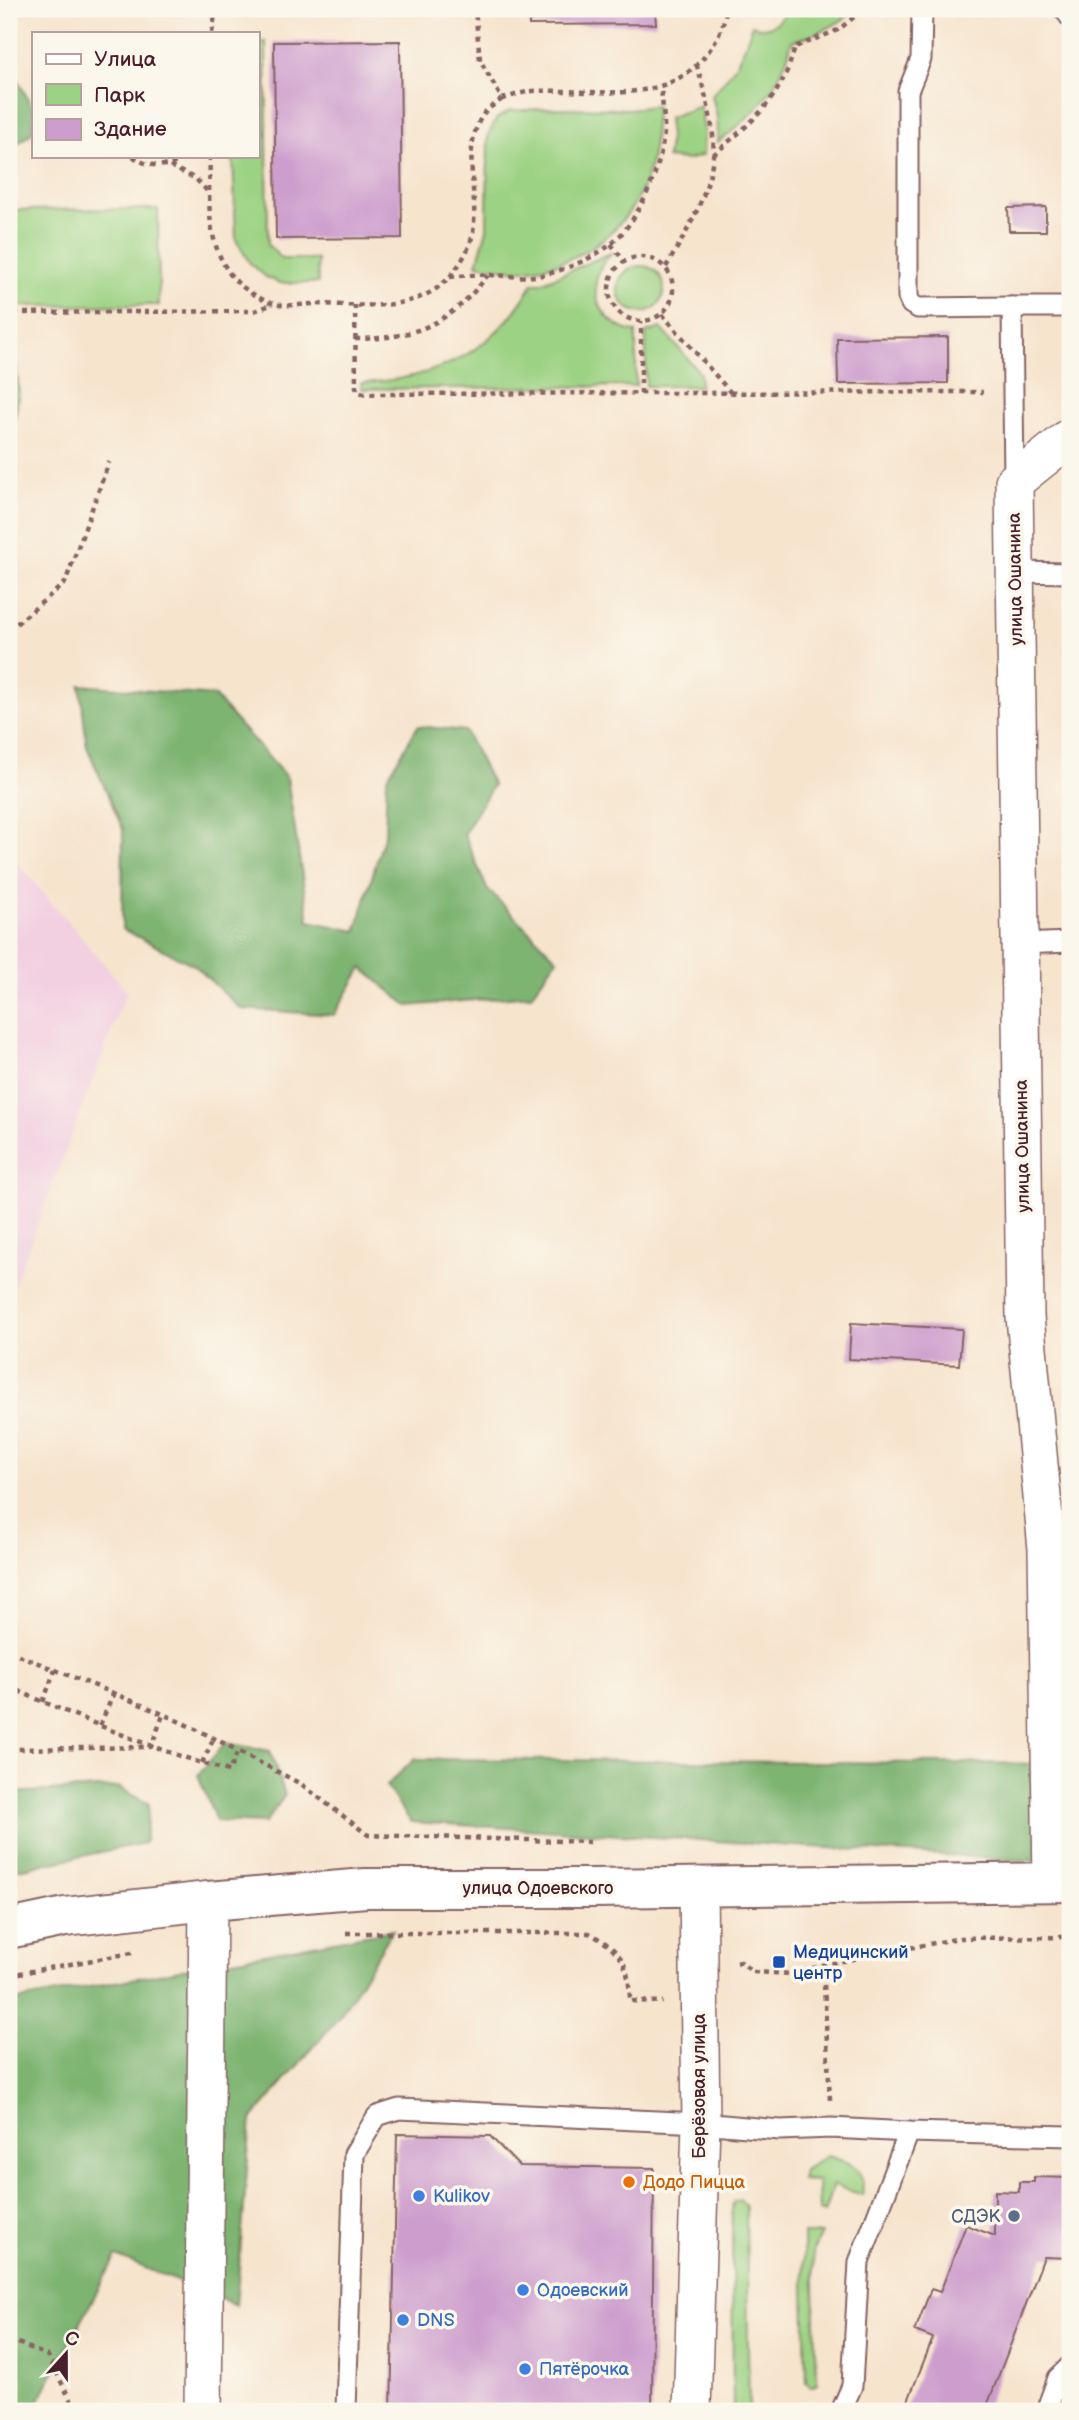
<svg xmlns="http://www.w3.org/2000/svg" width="1079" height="2420" viewBox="0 0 1079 2420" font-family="'Balsamiq Sans',sans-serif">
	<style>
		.built { fill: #f2cfe1 }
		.green { fill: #9cd283; stroke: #737857; stroke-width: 2 }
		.forest { fill: #7db471; stroke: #646a4e; stroke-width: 2 }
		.building { fill: #cd9ecd }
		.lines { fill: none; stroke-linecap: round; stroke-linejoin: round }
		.service-casing { stroke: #866464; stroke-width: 23 }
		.minor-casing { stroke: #866464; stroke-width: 40 }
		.tertiary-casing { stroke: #866464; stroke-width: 42 }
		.path { stroke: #866464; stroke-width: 4.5; stroke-dasharray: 5 5; stroke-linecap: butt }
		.service { stroke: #fff; stroke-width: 19 }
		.minor { stroke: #fff; stroke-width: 37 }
		.tertiary { stroke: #fff; stroke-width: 38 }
		.transit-dot { fill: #1a4fb4; stroke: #fbf7ec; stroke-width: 2.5 }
		.food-dot { fill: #e8710a; stroke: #fbf7ec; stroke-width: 2.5 }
		.shop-dot { fill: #3f7fe0; stroke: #fbf7ec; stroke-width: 2.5 }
		.service-dot { fill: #5c6f8a; stroke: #fbf7ec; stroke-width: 2.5 }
		.labels { text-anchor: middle; stroke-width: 7; stroke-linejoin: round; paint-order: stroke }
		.street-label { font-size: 18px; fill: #4a1f2b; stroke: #fbf7ec }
		.transit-label { font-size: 18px; fill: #164399; stroke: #fbf7ec; text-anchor: start }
		.food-label { font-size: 18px; fill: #c56008; stroke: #fbf7ec; text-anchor: start }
		.shop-label { font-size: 18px; fill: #366cbe; stroke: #fbf7ec; text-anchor: start }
		.service-label { font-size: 18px; fill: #4e5e75; stroke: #fbf7ec; text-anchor: end }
	</style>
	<rect width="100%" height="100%" fill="#fbf7ec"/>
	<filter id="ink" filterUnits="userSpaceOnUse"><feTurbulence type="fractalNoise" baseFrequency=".0143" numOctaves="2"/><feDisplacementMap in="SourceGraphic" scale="14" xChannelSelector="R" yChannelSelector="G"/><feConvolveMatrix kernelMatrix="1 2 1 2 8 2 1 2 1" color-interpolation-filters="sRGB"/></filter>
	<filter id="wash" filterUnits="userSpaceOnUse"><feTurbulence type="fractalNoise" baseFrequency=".00686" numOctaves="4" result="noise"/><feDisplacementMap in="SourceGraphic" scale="28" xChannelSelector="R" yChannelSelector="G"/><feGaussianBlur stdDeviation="1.57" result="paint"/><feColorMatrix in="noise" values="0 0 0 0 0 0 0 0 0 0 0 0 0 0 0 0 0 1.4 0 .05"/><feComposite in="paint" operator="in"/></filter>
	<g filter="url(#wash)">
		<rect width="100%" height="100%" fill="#f6e4cd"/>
		<path class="built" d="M 9,853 L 127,991 L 9,1298 Z"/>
		<g class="green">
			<path d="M 787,9 L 857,9 C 837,26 817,34 792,41 C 782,85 754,116 718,142 L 717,117 L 712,95 C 734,71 743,56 752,25 C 768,33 780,23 787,9 Z"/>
			<path d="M 257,42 L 266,42 L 268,245 L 282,259 L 317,259 L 318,283 L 279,283 L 266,277 L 250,263 L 236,240 L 233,156 L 257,156 Z"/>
			<path d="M 656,106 C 655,122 655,139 652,155 C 641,222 586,266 520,270 C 506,271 491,266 477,264 L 487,229 L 488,135 L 497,118 L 510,111 L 550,108 L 629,109 Z"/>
			<path d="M 700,106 L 704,131 L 703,155 L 688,160 L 667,158 L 670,136 L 668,118 Z"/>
			<path d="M 158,209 L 159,305 L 14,306 L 13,210 Z"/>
			<path d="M 611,253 C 607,259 601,265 599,271 C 587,299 609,329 636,332 L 636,386 L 361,389 L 361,383 C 438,379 495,352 533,283 L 541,283 Z"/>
			<circle cx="641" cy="289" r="23"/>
			<path d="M 661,328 L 700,373 L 700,386 L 646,386 L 646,333 Z"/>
			<path d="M 827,2156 C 849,2161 867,2169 862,2195 L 833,2185 L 824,2213 L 819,2211 L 818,2181 L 802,2180 L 804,2170 Z"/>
			<path d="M 741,2200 L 746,2207 L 749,2411 L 733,2411 L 732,2209 L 733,2202 Z"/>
			<path d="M 803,2234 L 821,2234 L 813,2251 L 817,2384 L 811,2387 L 806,2382 Z"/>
		</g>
		<g class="forest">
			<path d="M 9,63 L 33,109 L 33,132 L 9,150 Z"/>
			<path d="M 9,320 L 11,322 L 19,392 L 9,460 Z"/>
			<path d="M 80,685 L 214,696 L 287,778 L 309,921 L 356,931 L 385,833 L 387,778 L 418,726 L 465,731 L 493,785 L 464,834 L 487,889 L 557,959 L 531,995 L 408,1006 L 362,968 L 334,1015 L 241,1009 L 194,965 L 122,929 L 123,829 L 87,747 Z"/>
			<path d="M 225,1743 L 270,1751 L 285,1795 L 265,1823 L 216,1821 L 198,1775 Z"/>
			<path d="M 415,1759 L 1070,1764 L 1070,1863 L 411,1822 L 386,1786 Z"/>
			<path d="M 118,1787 L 149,1804 L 145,1843 L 9,1871 L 9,1793 Z"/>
			<path d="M 393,1930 L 339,2017 L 251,2120 L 236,2305 L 116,2256 L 33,2411 L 9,2411 L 9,2002 Z"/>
		</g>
		<g id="blocks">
			<g class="building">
				<path d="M 529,9 L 655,9 L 656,24 L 529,25 Z"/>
				<path d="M 400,41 L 402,238 L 276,239 L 274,42 Z"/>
				<path d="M 1046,207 L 1046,231 L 1009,231 L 1008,208 Z"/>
				<path d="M 948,337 L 948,383 L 838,384 L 837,338 Z"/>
				<path d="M 851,1323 L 962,1329 L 959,1365 L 849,1359 Z"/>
				<path d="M 397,2134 L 490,2136 L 519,2166 L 654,2168 L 652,2411 L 391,2411 Z"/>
				<path d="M 1034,2177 L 1070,2178 L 1070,2258 L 1044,2257 L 985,2411 L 904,2411 L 933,2338 L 915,2331 L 931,2289 L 940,2292 L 966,2225 L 995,2236 L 995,2191 L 1019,2192 L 1019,2182 L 1034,2182 Z"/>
			</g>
		</g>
	</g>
	<g filter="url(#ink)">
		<use href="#blocks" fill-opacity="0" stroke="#866464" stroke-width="2"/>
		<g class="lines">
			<g class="service-casing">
				<g id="service">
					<path d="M 922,9 L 921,59 L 908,91 L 908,297 L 911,304 L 918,308 L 1012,307 L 1014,482"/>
					<path d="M 1064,9 L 1070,17"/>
					<path d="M 1012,307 L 1070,307"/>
					<path d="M 1015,572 L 1070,573"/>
					<path d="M 1020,944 L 1070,942"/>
					<path d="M 346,2411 L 354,2154 L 377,2116 L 399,2109 L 701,2123 L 780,2130 L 831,2128 L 909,2132 L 1070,2136"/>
					<path d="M 841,2411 L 852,2386 L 859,2262 L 909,2132"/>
					<path d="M 1046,2411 L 1058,2378 L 1070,2366"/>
				</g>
			</g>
			<g class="minor-casing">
				<g id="minor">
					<path d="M 1052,1882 L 1047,1549 L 1025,1317 L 1014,482 L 1070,437"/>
					<path d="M 203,2411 L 208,1901"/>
					<path d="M 692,2411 L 701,2123 L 698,1886"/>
				</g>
			</g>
			<g class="tertiary-casing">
				<path id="tertiary" d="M 9,1929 L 65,1917 L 208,1901 L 366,1888 L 591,1888 L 1070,1882"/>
			</g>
			<g class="path">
				<path d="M 212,33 L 216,9"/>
				<path d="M 502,99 C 512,96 523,92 533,91 C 591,88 662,108 704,57 C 716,43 724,27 726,9"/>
				<path d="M 713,155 C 753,121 781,100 795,47 L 838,30 L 864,9"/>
				<path d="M 133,156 C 148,169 172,168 187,156"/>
				<path d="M 210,156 C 209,197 205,239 230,274 C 238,286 260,300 274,304 C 287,307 304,304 317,304 C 362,305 420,314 452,274 C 461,263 471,247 473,232 C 479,194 461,151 482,116 C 486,109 496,104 502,99 L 480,60 L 475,9"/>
				<path d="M 170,166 L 196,179 L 208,192"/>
				<path d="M 611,244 L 624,261"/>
				<circle cx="641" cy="289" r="32"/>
				<path d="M 666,267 C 686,233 708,197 713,157 C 716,128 705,94 697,66"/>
				<path d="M 450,277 C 463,276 475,274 488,275 C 508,275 526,279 547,274 C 567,269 593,258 610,245 C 638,222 658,175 663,141 C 666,124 662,104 661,87"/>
				<path d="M 355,305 L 356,387 L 358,392 L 366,394 L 983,392"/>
				<path d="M 14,313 L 254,311 L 273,304"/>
				<path d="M 662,314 L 731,393"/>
				<path d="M 355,339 C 415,339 451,323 488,275"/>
				<path d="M 641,394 L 641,321"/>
				<path d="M 9,630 L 65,583 L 109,462"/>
				<path d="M 9,1651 C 85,1683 166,1711 238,1751"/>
				<path d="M 9,1687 C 81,1718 153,1750 229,1771 L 238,1751 L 301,1784 L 368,1835 L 591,1842"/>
				<path d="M 43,1702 L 55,1670"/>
				<path d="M 100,1725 L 113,1695"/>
				<path d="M 9,1751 L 16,1749 L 151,1747 L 163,1715"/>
				<path d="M 202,1763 L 214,1738"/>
				<path d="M 346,1933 L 589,1933 C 622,1951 629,1963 630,2001 L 663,2002"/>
				<path d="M 737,1963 L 741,1962 L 752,1972 L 794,1974 L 823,1965 L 960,1938 L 1070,1937"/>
				<path d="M 823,1965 L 830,2100"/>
				<path d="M 9,1975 L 132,1953"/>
				<path d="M 9,2339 L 48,2356 L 76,2411"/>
			</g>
			<use href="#service" class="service"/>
			<use href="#minor" class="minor"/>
			<use href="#tertiary" class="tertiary"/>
		</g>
	</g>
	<rect class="transit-dot" x="772" y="1955" width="14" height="14" rx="3.5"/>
	<circle class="food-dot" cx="629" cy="2182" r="7"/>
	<g class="shop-dot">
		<circle cx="419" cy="2196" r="7"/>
		<circle cx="523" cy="2290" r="7"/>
		<circle cx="403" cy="2320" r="7"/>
		<circle cx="525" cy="2369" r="7"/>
	</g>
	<circle class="service-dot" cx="1014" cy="2216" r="7"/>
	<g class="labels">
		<g class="street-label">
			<text transform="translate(1015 579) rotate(-91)" y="6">улица Ошанина</text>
			<text transform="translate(1022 1146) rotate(-91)" y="6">улица Ошанина</text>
			<text x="538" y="1894">улица Одоевского</text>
			<text transform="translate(699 2086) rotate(-90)" y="6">Берёзовая улица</text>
		</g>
		<g class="transit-label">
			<text x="793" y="1958">Медицинский<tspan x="793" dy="21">центр</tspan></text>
		</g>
		<g class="food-label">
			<text x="643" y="2188">Додо Пицца</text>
		</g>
		<g class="shop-label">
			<text x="433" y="2202">Kulikov</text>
			<text x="537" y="2296">Одоевский</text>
			<text x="417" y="2326">DNS</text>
			<text x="539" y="2375">Пятёрочка</text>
		</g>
		<g class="service-label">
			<text x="1000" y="2222">СДЭК</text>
		</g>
	</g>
	<rect width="1079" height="2420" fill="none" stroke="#fbf7ec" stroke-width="35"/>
	<rect x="32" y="32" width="228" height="126" fill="#fbf7ec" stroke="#b4a19f" stroke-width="2"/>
	<rect x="46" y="54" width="35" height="10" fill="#ffffff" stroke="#b4a19f" stroke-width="2"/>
	<text x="94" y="66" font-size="21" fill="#4a1f2b">Улица</text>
	<rect x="46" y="84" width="35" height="21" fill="#9cd283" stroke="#b4a19f" stroke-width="2"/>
	<text x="94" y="102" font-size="21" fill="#4a1f2b">Парк</text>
	<rect x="46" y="119" width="35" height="21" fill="#cd9ecd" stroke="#b4a19f" stroke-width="2"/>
	<text x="94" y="136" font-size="21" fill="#4a1f2b">Здание</text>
	<g transform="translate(66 2354) rotate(21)" stroke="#fbf7ec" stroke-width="5" paint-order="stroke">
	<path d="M0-5L12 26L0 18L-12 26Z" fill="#4a1f2b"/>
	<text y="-10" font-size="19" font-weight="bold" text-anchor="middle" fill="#4a1f2b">С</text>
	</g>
</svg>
